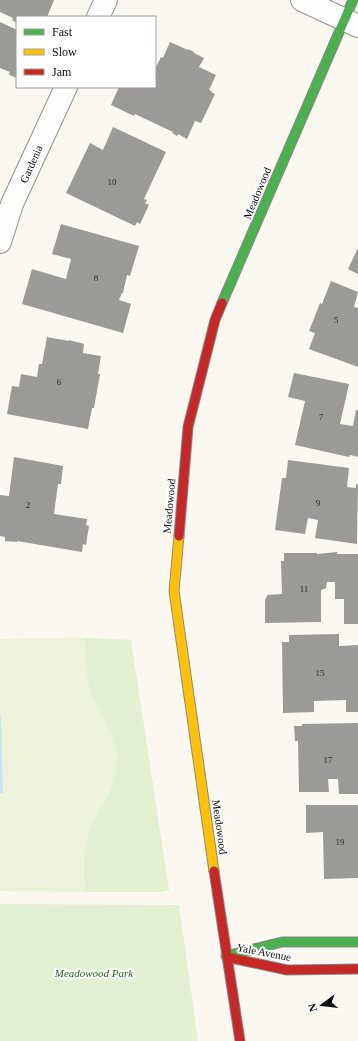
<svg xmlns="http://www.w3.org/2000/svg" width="358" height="1041" viewBox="0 0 358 1041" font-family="'Times New Roman',serif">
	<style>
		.green { fill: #e2efd1 }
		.pitch { fill: #ecf3da }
		.water { fill: #c8e3f3 }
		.building { fill: #9c9a96 }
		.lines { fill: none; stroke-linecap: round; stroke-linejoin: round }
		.street-casing { stroke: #93928f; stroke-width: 24 }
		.fast-casing { stroke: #8a8985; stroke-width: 11 }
		.slow-casing { stroke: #8a8985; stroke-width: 11 }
		.jam-casing { stroke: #8a8985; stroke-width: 11 }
		.street { stroke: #fefefd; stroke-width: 22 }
		.fast { stroke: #4caf50; stroke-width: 9 }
		.slow { stroke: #ffc107; stroke-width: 9 }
		.jam { stroke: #c62828; stroke-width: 9 }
		.labels { text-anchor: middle; stroke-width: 4; stroke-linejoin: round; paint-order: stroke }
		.number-label { font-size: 9px; fill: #30302e }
		.street-label { font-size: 11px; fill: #0c0c0c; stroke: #fff }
		.park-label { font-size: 11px; font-style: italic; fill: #2b611f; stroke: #fff }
	</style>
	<rect width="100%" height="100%" fill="#faf8f0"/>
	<g class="green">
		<path d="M 84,638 L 131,640 L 169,890 L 160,892 L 85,892 C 84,875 82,858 86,841 C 93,811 119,791 116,756 C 115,731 100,716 92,695 C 84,677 85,657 84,638 Z"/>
		<path d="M 0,904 L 179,905 L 198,1041 L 0,1041 Z"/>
	</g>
	<path class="pitch" d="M 84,638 C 85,657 84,677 92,695 C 100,716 115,731 116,756 C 119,792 93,810 86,841 C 82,858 84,875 85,892 L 0,891 L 0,639 Z"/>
	<path class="water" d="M 1,716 L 3,793 L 0,793 L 0,717 Z"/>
	<g class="building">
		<path d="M 0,0 L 54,0 L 47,17 L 17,17 L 17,23 L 12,20 L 13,18 L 0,12 Z"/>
		<path d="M 0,22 L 17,30 L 17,78 L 9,75 L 10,72 L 0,68 Z"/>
		<path d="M 170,42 L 188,50 L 188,49 L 194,52 L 194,53 L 204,58 L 199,67 L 216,75 L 209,90 L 212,91 L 211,92 L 215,94 L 201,123 L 195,121 L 187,139 L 178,134 L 177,136 L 172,133 L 173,132 L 135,114 L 134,116 L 111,105 L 119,87 L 155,87 L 155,66 L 156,67 L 161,57 L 163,58 Z"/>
		<path d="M 113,127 L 166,152 L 144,199 L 147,200 L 145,203 L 149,205 L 140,224 L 137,222 L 135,226 L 66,193 L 90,143 L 103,150 Z"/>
		<path d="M 61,224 L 139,246 L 130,276 L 127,275 L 123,293 L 122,293 L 119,300 L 131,304 L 123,333 L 22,304 L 32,269 L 66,279 L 71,259 L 52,254 Z"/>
		<path d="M 358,248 L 358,274 L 348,269 Z"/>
		<path d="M 331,281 L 358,292 L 354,307 L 358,308 L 358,367 L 309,349 L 315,333 L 309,331 L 320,303 L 322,304 Z"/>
		<path d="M 47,337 L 69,341 L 69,340 L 84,344 L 83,353 L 101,356 L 98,374 L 100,374 L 94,408 L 92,408 L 88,429 L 7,414 L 12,386 L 19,387 L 21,374 L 37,377 L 39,364 L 42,364 Z"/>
		<path d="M 294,373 L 349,384 L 340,424 L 353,426 L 356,410 L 358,410 L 358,457 L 350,455 L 349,457 L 295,445 L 305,401 L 288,397 Z"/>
		<path d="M 14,457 L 63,466 L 61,484 L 58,484 L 54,514 L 87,519 L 86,525 L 89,526 L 86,545 L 83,544 L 82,552 L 17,541 L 17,542 L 5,541 L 5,537 L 0,536 L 0,495 L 9,496 Z"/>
		<path d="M 288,460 L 349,468 L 347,487 L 356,488 L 356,484 L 358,485 L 357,544 L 315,538 L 318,520 L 308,518 L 305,534 L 275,530 L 282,478 L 286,478 Z"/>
		<path d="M 337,552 L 337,554 L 358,554 L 358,624 L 344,624 L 344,599 L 335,599 L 335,582 L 327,582 L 326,588 L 321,590 L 321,622 L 265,623 L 265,599 L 266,599 L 267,595 L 282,594 L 281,561 L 284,561 L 284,553 L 317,553 L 317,554 Z"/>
		<path d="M 339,634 L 339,646 L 358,645 L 358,712 L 346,712 L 346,700 L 314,701 L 314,712 L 283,713 L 282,642 L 289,642 L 289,635 Z"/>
		<path d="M 358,723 L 358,794 L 339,794 L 338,779 L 328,779 L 329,792 L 299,792 L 298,741 L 295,741 L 294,726 L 302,726 L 302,724 Z"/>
		<path d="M 306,805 L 358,805 L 358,878 L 324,879 L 323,832 L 306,833 Z"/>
	</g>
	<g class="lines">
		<g class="street-casing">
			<g id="street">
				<path d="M 302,0 L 358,26"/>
				<path d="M 98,17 L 106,0"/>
				<path d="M 0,242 L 12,204 L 66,87"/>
			</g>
		</g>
		<g class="fast-casing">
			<g id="fast">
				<path d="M 222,303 L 353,0"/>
				<path d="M 226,956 L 282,942 L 358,942"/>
			</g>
		</g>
		<g class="slow-casing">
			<path id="slow" d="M 179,536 L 174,591 L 214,871"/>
		</g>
		<g class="jam-casing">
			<g id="jam">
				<path d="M 179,536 L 188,427 L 215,320 L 222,303"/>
				<path d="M 214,871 L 240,1041"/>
				<path d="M 231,958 L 287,970 L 358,969"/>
			</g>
		</g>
		<use href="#street" class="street"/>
		<use href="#fast" class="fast"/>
		<use href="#slow" class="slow"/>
		<use href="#jam" class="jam"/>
	</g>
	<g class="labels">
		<g class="number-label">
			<text x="112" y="185">10</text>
			<text x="96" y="281">8</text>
			<text x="336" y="323">5</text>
			<text x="59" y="385">6</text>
			<text x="321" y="420">7</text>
			<text x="318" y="506">9</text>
			<text x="28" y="508">2</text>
			<text x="304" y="592">11</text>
			<text x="320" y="676">15</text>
			<text x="328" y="763">17</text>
			<text x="340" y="845">19</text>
		</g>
		<g class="street-label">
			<text transform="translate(31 164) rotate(-66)" y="4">Gardenia</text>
			<text transform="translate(257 193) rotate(-67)" y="4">Meadowood</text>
			<text transform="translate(169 506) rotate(-85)" y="4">Meadowood</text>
			<text transform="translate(220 827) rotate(82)" y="4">Meadowood</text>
			<text transform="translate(264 952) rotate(11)" y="4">Yale Avenue</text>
		</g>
		<g class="park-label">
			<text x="94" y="977">Meadowood Park</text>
		</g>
	</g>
	<rect x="16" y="16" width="140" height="72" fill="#ffffff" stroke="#9e9e9e"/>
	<rect x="24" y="29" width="20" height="6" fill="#4caf50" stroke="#9e9e9e"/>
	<text x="52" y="36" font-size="12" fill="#0c0c0c">Fast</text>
	<rect x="24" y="49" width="20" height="6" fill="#ffc107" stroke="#9e9e9e"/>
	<text x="52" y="56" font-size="12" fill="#0c0c0c">Slow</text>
	<rect x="24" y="69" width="20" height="6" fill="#c62828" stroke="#9e9e9e"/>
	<text x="52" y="76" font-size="12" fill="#0c0c0c">Jam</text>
	<g transform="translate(322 1005) rotate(255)" stroke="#ffffff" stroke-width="3" paint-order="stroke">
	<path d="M0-3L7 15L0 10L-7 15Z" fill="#0c0c0c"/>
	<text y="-6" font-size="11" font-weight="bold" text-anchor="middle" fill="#0c0c0c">N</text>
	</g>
</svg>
